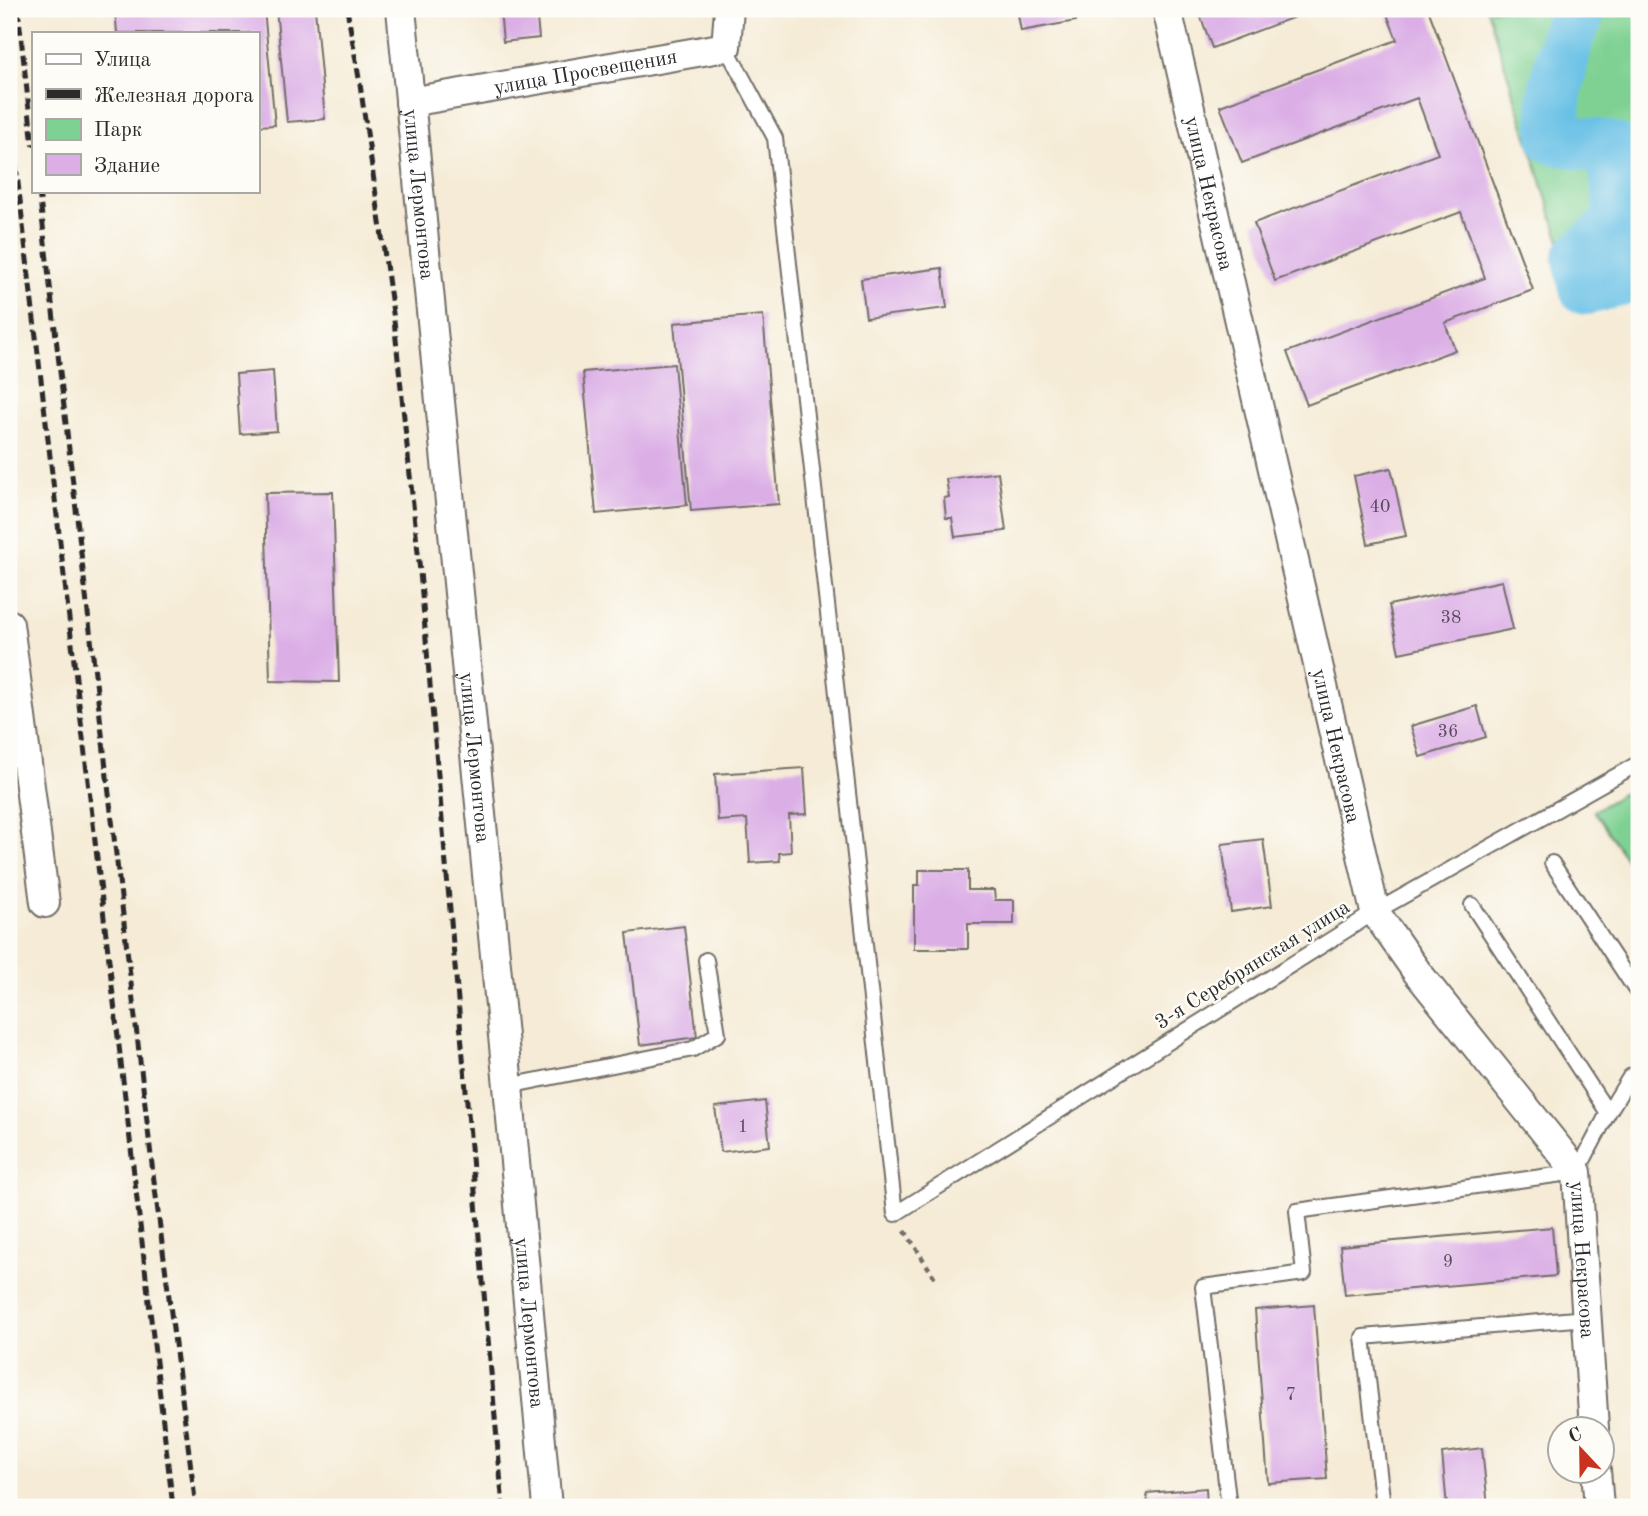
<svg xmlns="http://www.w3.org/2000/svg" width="1648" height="1516" viewBox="0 0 1648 1516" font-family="'Old Standard TT',serif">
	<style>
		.green { fill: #7fd193; stroke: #557e5f; stroke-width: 2 }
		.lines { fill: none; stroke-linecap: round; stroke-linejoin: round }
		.river { stroke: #69c1e6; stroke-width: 54 }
		.building { fill: #dbafe6 }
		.service-casing { stroke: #726e67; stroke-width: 18 }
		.minor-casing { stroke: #726e67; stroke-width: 32 }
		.path { stroke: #726e67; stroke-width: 4.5; stroke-dasharray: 5 5; stroke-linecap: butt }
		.service { stroke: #fff; stroke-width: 14 }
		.minor { stroke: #fff; stroke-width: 28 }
		.rail { stroke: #2b2b2b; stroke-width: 5; stroke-dasharray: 10 5; stroke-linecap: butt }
		.labels { text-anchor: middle; stroke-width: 5; stroke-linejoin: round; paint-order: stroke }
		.number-label { font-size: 18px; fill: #574c5a }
		.street-label { font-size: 21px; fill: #2b2b2b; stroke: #fdfcf7 }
	</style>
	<rect width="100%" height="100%" fill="#fdfcf7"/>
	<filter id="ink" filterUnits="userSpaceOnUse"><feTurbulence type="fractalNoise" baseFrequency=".0143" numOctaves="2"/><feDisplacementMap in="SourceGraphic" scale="14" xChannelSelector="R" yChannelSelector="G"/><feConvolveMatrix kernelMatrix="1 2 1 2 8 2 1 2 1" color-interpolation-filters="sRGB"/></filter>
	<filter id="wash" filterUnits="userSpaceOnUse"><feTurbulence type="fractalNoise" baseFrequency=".00686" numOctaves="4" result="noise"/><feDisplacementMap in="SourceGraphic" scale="28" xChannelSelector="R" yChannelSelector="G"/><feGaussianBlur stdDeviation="1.57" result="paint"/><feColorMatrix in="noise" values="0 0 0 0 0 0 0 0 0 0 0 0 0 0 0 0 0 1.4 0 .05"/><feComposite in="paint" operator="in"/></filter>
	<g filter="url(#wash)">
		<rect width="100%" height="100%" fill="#f5ebd6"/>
		<g class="green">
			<path d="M 1487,9 L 1639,9 L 1639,292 L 1572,280 Z"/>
			<path d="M 1639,784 L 1639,878 L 1594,811 Z"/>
		</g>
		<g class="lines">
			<path class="river" d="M 1580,9 L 1567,36 L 1554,96 L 1555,138 L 1613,149 L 1622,221 L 1580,258 L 1586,288 L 1639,275"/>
		</g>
		<g id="blocks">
			<g class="building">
				<path d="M 115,9 L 264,9 L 275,125 L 257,126 L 257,33 L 117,33 Z"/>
				<path d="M 276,9 L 315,9 L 325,119 L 287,122 Z"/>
				<path d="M 500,9 L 536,9 L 539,38 L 503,42 Z"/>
				<path d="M 1017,9 L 1074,9 L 1076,21 L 1021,31 Z"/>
				<path d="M 1198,9 L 1316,9 L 1212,48 Z"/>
				<path d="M 1385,9 L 1428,9 L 1533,290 L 1445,323 L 1455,350 L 1307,405 L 1287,352 L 1485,278 L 1461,212 L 1275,281 L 1254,223 L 1438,154 L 1417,98 L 1242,163 L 1220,106 L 1397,40 Z"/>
				<path d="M 942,268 L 947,308 L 866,318 L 861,279 Z"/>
				<path d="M 763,315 L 779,504 L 691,511 L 674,323 Z"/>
				<path d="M 674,364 L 687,505 L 596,514 L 583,372 Z"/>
				<path d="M 273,371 L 277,431 L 240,434 L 236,374 Z"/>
				<path d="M 1391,468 L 1406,536 L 1368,544 L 1354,476 Z"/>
				<path d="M 998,472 L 1006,531 L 955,537 L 952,518 L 946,518 L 944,498 L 949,497 L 946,479 Z"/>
				<path d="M 333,492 L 339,682 L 270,681 L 265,493 Z"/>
				<path d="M 1502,581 L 1513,629 L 1399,653 L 1389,605 Z"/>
				<path d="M 1477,706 L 1486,737 L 1420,757 L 1411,726 Z"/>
				<path d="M 804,768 L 807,814 L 789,815 L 791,852 L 779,853 L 780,861 L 750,863 L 747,819 L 718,821 L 715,774 Z"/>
				<path d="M 1263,839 L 1272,906 L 1231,912 L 1222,844 Z"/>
				<path d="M 919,870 L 968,870 L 968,890 L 994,890 L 995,900 L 1014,900 L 1014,924 L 968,924 L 968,949 L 914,949 L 914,885 L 919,885 Z"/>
				<path d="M 684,926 L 697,1037 L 640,1045 L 627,933 Z"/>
				<path d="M 765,1101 L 770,1146 L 721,1152 L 715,1107 Z"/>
				<path d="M 1552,1227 L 1556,1276 L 1345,1295 L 1340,1246 Z"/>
				<path d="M 1314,1305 L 1327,1479 L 1268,1483 L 1255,1310 Z"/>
				<path d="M 1482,1448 L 1488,1507 L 1447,1507 L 1442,1453 Z"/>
				<path d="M 1206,1488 L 1207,1507 L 1148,1507 L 1147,1493 Z"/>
			</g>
		</g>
	</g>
	<g filter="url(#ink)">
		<use href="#blocks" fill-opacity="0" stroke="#726e67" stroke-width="2"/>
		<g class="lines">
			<g class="service-casing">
				<g id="service">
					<path d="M 726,47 L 775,138 L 895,1214 L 1375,912 L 1639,763"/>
					<path d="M 1552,863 L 1639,995"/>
					<path d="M 1472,905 L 1608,1113"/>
					<path d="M 508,1086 L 693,1049 L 718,1034 L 706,960"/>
					<path d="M 1229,1507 L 1203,1287 L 1304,1273 L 1297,1211 L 1577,1172 L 1608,1113 L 1630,1077 L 1639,1071"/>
					<path d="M 1373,1507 L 1383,1506 L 1363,1337 L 1587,1318"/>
				</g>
			</g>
			<g class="minor-casing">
				<g id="minor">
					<path id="s1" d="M 401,9 L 508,1086 L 547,1507"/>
					<path id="s2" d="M 1167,9 L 1375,912 L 1417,972 L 1577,1172 L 1594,1428"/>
					<path id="s3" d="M 410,102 L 726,47 L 729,9"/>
					<path d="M 9,624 L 45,903"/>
					<path d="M 1596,1470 L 1599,1507"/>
				</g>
			</g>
			<path class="path" d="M 905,1231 L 935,1278"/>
			<use href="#service" class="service"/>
			<use href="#minor" class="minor"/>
			<g class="rail">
				<path d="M 18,9 L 33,146"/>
				<path d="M 347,9 L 360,84 L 394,320 L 420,572 L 503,1507"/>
				<path d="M 9,106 L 173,1507"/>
				<path d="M 39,191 L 153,1173 L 196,1507"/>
			</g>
		</g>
	</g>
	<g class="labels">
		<g class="number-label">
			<text x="1380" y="512">40</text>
			<text x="1451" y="623">38</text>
			<text x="1448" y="737">36</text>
			<text x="743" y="1132">1</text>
			<text x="1448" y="1267">9</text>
			<text x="1291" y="1400">7</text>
		</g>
		<g class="street-label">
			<text dy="7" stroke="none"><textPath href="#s3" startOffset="178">улица Просвещения</textPath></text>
			<text dy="7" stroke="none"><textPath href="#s2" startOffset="189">улица Некрасова</textPath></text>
			<text dy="7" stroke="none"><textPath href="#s1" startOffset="186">улица Лермонтова</textPath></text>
			<text dy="7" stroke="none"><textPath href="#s2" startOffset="756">улица Некрасова</textPath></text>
			<text dy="7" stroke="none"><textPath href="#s1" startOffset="752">улица Лермонтова</textPath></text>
			<text transform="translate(1252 964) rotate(-32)" y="7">3-я Серебрянская улица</text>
			<text dy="7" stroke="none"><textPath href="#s2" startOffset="1344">улица Некрасова</textPath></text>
			<text dy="7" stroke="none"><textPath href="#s1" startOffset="1320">улица Лермонтова</textPath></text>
		</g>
	</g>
	<rect width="1648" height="1516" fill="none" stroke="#fdfcf7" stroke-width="35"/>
	<rect x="32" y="32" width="228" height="161" fill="#fdfcf7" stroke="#a9a8a5" stroke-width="2"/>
	<rect x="46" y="54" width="35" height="10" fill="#ffffff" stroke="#a9a8a5" stroke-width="2"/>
	<text x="94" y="66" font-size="21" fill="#2b2b2b">Улица</text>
	<rect x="46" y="89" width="35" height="10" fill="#2b2b2b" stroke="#a9a8a5" stroke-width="2"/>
	<text x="94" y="102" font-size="21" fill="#2b2b2b">Железная дорога</text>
	<rect x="46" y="119" width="35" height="21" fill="#7fd193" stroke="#a9a8a5" stroke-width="2"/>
	<text x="94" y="136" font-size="21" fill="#2b2b2b">Парк</text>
	<rect x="46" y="154" width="35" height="21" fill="#dbafe6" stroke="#a9a8a5" stroke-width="2"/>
	<text x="94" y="172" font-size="21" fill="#2b2b2b">Здание</text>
	<g transform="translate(1581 1450) rotate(338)"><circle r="33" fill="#fdfcf7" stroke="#a9a8a5" stroke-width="2"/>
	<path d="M0-5L12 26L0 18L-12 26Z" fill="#c8321e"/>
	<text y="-10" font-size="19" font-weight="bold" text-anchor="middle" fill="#2b2b2b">С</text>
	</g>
</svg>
